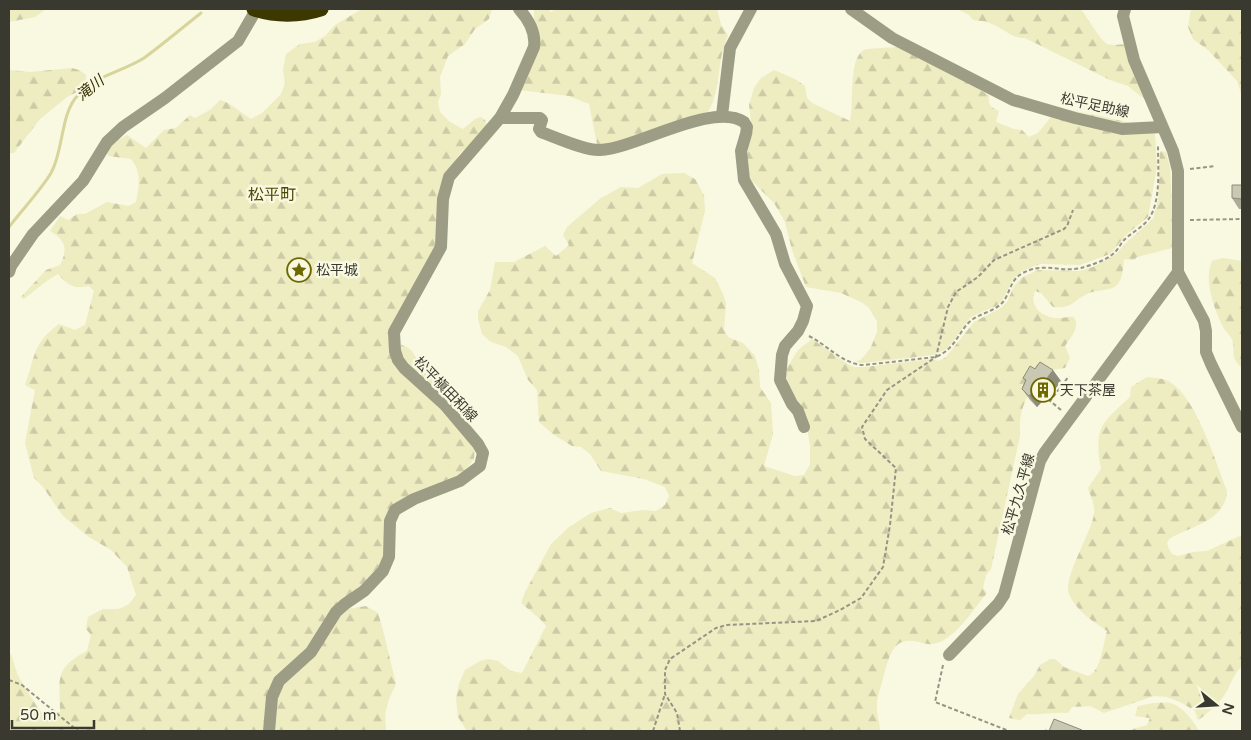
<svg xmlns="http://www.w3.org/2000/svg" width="1251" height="740" viewBox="0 0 1251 740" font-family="'Varela Round','Noto Sans JP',sans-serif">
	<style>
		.forest { fill: url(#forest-firs) }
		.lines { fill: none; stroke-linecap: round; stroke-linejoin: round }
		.stream { stroke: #d7d49c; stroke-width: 3 }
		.path { stroke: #959485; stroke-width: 2; stroke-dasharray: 4 2.5; stroke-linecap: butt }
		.minor { stroke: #9d9c84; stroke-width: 12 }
		.highway { stroke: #3c3800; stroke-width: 15 }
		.wall { fill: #adac99 }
		.shaded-wall { fill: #8d8c7d }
		.building { fill: #c9c8b2; stroke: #8d8c7d }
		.labels { text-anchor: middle; stroke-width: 5; stroke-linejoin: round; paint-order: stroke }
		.street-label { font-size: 14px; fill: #393930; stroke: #f9f8e1 }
		.poi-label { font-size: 14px; fill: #393930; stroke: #f9f8e1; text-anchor: start }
		.water-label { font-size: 15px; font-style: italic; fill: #332f02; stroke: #f9f8e1 }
		.quarter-label { font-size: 16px; fill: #4b4604; stroke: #f9f8e1 }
	</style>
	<defs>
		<pattern id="forest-firs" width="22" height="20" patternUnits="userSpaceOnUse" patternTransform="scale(1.25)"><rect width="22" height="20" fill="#eeecc1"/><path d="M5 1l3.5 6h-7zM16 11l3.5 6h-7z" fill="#cdcba6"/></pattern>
	</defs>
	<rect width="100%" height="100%" fill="#f9f8e1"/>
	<g class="forest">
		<path d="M 9,9 L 46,9 L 35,17 L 9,22 Z"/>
		<path d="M 362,9 L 492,9 L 489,19 L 475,29 L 465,44 L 448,56 L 440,77 L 441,94 L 438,102 L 440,112 L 450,122 L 463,129 L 475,119 L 481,117 L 485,120 L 488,128 L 478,140 L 461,152 L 455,161 L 439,238 L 390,350 L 475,446 L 474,459 L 460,477 L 402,500 L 386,560 L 314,645 L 284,673 L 266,731 L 9,731 L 9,650 C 13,658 14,665 17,673 C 18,677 40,711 42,713 L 60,712 C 60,679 53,669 87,651 L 91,635 L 86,629 L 88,617 L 103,609 L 119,609 L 129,604 L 136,595 L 127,567 L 111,550 L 89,537 L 63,516 L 43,487 L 34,478 L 25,443 L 35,390 L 25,385 C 36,355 32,344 59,324 L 75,330 L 85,325 L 94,291 L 89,286 C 73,289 69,286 58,274 L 48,280 L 24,299 L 21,297 L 46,270 L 60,265 C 68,250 66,240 50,231 L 60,216 L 68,220 L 77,214 L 85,214 L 107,202 L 129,206 L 136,202 C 139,187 142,172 131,159 L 108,156 L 107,151 L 113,143 L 127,135 L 146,148 L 164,130 L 176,128 L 190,115 L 195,118 L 210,110 L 220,100 C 230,102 241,113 251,119 L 262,113 L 281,94 L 285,83 L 283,70 L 286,54 L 300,44 L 315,42 L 325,36 L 335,25 Z"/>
		<path d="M 534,9 L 548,9 L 551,12 L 556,9 L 717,9 L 721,24 L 728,36 C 716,60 722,89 708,112 L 608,145 L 597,144 L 589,104 L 569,96 L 519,90 L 537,32 L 534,17 Z"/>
		<path d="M 958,9 L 1081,9 C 1085,15 1102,42 1107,44 C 1112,46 1121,44 1127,44 L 1148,102 L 1128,86 L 1110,80 L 1025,38 C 1013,38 1008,32 998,27 C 990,22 982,21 973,20 L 969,15 Z"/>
		<path d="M 1191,9 L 1242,9 L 1242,96 L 1237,81 L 1208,50 L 1193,39 L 1188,27 Z"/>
		<path d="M 902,46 L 989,95 C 988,105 990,107 999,111 L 996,122 L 1014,129 L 1022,130 L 1029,137 L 1038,133 L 1051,117 L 1064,109 C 1095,115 1126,120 1155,132 L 1157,167 L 1148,217 L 1127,234 L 1110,254 L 1080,265 L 1040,264 L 1022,271 L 1013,279 L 1002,301 L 996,306 L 979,313 L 970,318 L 948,348 L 942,351 L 933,355 L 863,363 L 855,362 L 862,359 L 871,347 L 877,332 L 877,321 L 869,308 L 863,303 L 841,293 L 806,287 L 792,250 L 785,222 L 774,203 L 749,178 L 745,148 L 751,122 L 749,105 L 754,88 L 761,78 L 774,70 L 795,79 L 805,86 L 807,98 L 812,103 L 850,121 C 854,106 848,58 864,50 C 868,48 895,48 902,46 Z"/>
		<path d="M 72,68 L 79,70 L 86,75 L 85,88 L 67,97 L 40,119 L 14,153 L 9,153 L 9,70 L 30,72 Z"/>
		<path d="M 1160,151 L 1166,152 L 1170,168 L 1174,245 L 1172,248 L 1137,257 L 1134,260 L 1124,259 C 1123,267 1123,280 1116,286 C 1109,291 1097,290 1089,293 C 1073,300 1073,309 1053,307 L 1041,293 L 1035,291 C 1029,305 1040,316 1055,318 C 1061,319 1068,316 1074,317 C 1080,328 1071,337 1065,346 L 1070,358 L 1065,368 L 1044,371 C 1028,393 1018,408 1020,436 L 991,569 L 986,575 L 983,588 L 987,593 C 974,608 964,626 947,638 C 928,651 922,639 906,641 C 889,643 886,670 882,682 C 880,690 877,697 877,705 C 876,713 880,722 880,731 L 467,731 L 458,717 L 456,699 L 459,684 L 465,670 L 480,661 L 488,659 L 498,661 L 511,671 L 522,673 L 546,626 L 540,619 L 521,603 L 525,592 L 551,544 L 569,527 L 591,513 L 610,508 L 621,513 L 643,510 L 656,511 L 665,505 L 669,496 L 665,487 L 644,479 L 601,471 L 590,454 L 581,447 L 572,446 L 554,435 L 539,422 L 537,390 L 528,380 L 518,356 L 506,347 L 491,342 L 482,334 L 478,319 L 478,311 L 490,290 L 495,262 L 514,262 L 545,246 L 556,256 L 569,245 L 563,235 L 567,227 L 601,198 L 621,187 L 638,188 L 662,174 L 684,173 L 695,179 L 704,195 L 705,211 L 692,263 L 715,278 L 723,294 L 726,303 L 724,330 L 728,337 L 743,343 L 755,356 L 759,370 L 760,387 L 771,403 L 773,434 L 764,466 L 795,476 L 804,475 L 810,464 L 810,446 L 807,426 L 787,383 L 787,368 L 798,350 L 812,339 L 849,365 L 854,367 L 865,367 L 931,359 L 939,361 L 946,357 L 974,322 L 1001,308 L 1007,302 L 1014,286 L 1021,278 L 1038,270 L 1080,271 L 1093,267 L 1115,255 L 1128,241 L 1153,219 L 1158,201 Z"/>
		<path d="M 1223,258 L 1242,261 L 1242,368 C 1229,356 1236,353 1232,339 C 1230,336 1227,333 1225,330 C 1215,313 1203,279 1212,261 Z"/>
		<path d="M 396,343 C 419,350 411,355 423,370 C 428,377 439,379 446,384 C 460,394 472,409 468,426 L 409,368 Z"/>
		<path d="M 1147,377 C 1154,378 1164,378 1170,382 C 1197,399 1215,461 1227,491 C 1225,522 1190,526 1169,539 L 1167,543 L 1169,549 L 1172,554 L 1178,556 L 1193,552 L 1207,551 L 1242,535 L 1242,666 C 1235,673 1232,680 1228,689 C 1221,702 1210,712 1198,720 L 1195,711 L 1182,703 L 1167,697 L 1154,696 L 1104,713 L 1090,706 L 1072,707 L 1068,713 C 1054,712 1041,715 1027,714 L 1020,720 L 1009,718 L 1018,694 L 1034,676 L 1040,665 L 1050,659 L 1055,659 L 1064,667 L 1088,676 C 1101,672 1103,644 1107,631 C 1093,621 1076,611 1069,594 C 1063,577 1091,534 1094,514 C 1096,506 1090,495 1088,488 L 1101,469 C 1099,457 1096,441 1101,429 C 1106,417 1121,406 1130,397 L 1131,387 Z"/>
		<path d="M 366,606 L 378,613 L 383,630 L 396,684 L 389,699 L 385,714 L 386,731 L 272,731 L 274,698 L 330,627 L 347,609 Z"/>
		<path d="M 1153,703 C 1158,703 1165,702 1170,703 C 1182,706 1193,720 1199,731 L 1131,731 L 1133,729 L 1147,725 L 1150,718 L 1135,716 L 1138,706 Z"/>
	</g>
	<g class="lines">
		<path class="stream" d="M 9,227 C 21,211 41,190 51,173 C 64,150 60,114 78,95 C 96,75 122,72 144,58 C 163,44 182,28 201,13"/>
		<g class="path">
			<path d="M 1190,169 L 1215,166"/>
			<path d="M 1190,220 L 1242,219"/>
			<path d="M 809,336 C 827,345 844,365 864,365 L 936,357 C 958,347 958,330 973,319 C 982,313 995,311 1003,302 C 1010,293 1010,281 1021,274 C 1043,261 1059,273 1081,268 C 1091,265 1108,260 1115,252 C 1119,248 1121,243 1124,240 C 1132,232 1145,226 1150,217 C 1161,199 1158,166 1158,146"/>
			<path d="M 1061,410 L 1050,401 L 1069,376"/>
			<path d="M 943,665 L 935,702 L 1009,731"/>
			<path d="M 9,680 L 22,685 L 78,731"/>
			<path d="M 653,731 L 665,694"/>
			<path d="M 680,731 L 677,713 L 665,694 L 665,670 L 670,659 L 716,628 L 727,625 L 816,621 L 840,610 L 861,598 L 883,567 L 890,525 L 896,468 L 865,439 L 862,427 L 887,390 L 936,357 L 948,307 L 956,292 L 978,277 L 994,260 L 1064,229 L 1067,226 L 1073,210"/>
		</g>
		<g class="minor">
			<path d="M 851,9 L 892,38 L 1013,100 L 1075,118 L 1122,129 L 1162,127"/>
			<path d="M 1125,9 L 1123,16 L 1134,60 L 1173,151 L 1178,171 L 1178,272 L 1204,321 L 1206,331 L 1206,352 L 1211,364 L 1242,427"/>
			<path d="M 722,115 L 730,48 L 751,9"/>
			<path d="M 500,118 L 540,118 L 542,120 L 539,129 L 541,132 C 555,137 586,151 600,150 C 637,148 713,101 744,122 L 747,127 L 746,134 L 741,151 L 744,180 L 776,234 L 785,264 L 807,306 L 803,321 L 798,331 L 785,346 L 782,355 L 780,380 L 792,404 L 798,411 L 804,427"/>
			<path d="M 9,272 L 11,266 L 33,234 L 83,181 L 107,142 L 123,127 L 165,98 L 238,41 L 256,10"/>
			<path d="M 949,655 L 998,604 L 1004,595 L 1040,461 L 1045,452 L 1178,272"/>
			<path d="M 269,731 L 272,697 L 279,681 L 311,652 L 336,612 L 345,604 L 364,591 L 383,571 L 389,557 L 390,521 L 395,510 L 414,499 L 460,481 L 480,466 L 483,453 L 478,444 L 445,405 L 404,368 L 398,360 L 395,351 L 394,332 L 441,247 L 443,199 L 449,177 L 500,118 L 513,95 L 534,47 C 536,32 529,20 519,9"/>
		</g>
		<path class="highway" d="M 254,9 C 275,16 300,16 321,9"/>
	</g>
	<g class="wall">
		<path d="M 1242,185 L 1242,209 L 1239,209 L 1232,198 Z"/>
		<path d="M 1035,369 L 1061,381 L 1053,392 L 1050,393 L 1037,407 L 1030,400 L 1022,389 L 1025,381 L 1023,378 Z"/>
	</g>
	<g class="shaded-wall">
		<path d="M 1053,370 L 1061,381 L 1053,392 L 1045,381 Z"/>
		<path d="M 1042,382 L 1050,393 L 1037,407 L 1029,396 Z"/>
	</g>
	<g class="building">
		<path d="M 1232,185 L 1242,185 L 1242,199 L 1232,198 Z"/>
		<path d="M 1040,362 L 1053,370 L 1045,381 L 1042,382 L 1029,396 L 1022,389 L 1026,380 L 1023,378 L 1030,366 L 1035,369 Z"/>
		<path d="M 1054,719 L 1082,730 L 1081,731 L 1044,731 L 1045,730 L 1049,731 Z"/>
	</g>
	<defs>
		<g id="sight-ring" transform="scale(1.25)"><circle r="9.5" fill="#f9f8e1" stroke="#6f6800" stroke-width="1.5"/><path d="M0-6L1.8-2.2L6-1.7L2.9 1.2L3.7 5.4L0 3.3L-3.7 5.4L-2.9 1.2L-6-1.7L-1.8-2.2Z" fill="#6f6800"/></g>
		<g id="building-ring" transform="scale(1.25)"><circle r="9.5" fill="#f9f8e1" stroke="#6f6800" stroke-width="1.5"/><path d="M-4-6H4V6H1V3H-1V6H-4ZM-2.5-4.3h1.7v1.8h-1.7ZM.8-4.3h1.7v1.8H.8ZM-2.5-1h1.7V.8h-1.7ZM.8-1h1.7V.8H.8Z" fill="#6f6800"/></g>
	</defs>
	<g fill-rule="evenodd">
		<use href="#sight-ring" x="299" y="270"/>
		<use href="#building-ring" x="1043" y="390"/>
	</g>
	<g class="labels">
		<g class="street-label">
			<text transform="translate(1095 105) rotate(12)" y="5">松平足助線</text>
			<text transform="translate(446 389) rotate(46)" y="5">松平槇田和線</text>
			<text transform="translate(1018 494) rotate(-74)" y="5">松平九久平線</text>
		</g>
		<g class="poi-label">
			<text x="316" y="275">松平城</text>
			<text x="1060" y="395">天下茶屋</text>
		</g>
		<g class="water-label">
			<text transform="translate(90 88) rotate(-39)" y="5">滝川</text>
		</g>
		<g class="quarter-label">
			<text x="272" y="200">松平町</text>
		</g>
	</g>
	<rect width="1251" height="740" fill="none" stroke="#393930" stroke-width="20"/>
	<g transform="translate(1216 705) rotate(108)" stroke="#f9f8e1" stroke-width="4" paint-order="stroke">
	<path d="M0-4L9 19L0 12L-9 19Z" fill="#393930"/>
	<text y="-8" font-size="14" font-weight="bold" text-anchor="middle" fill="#393930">N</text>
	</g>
	<path d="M12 720v8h82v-8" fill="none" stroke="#393930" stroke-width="2.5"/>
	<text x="20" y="720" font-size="15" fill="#393930" stroke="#f9f8e1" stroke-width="4" paint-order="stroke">50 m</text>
</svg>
